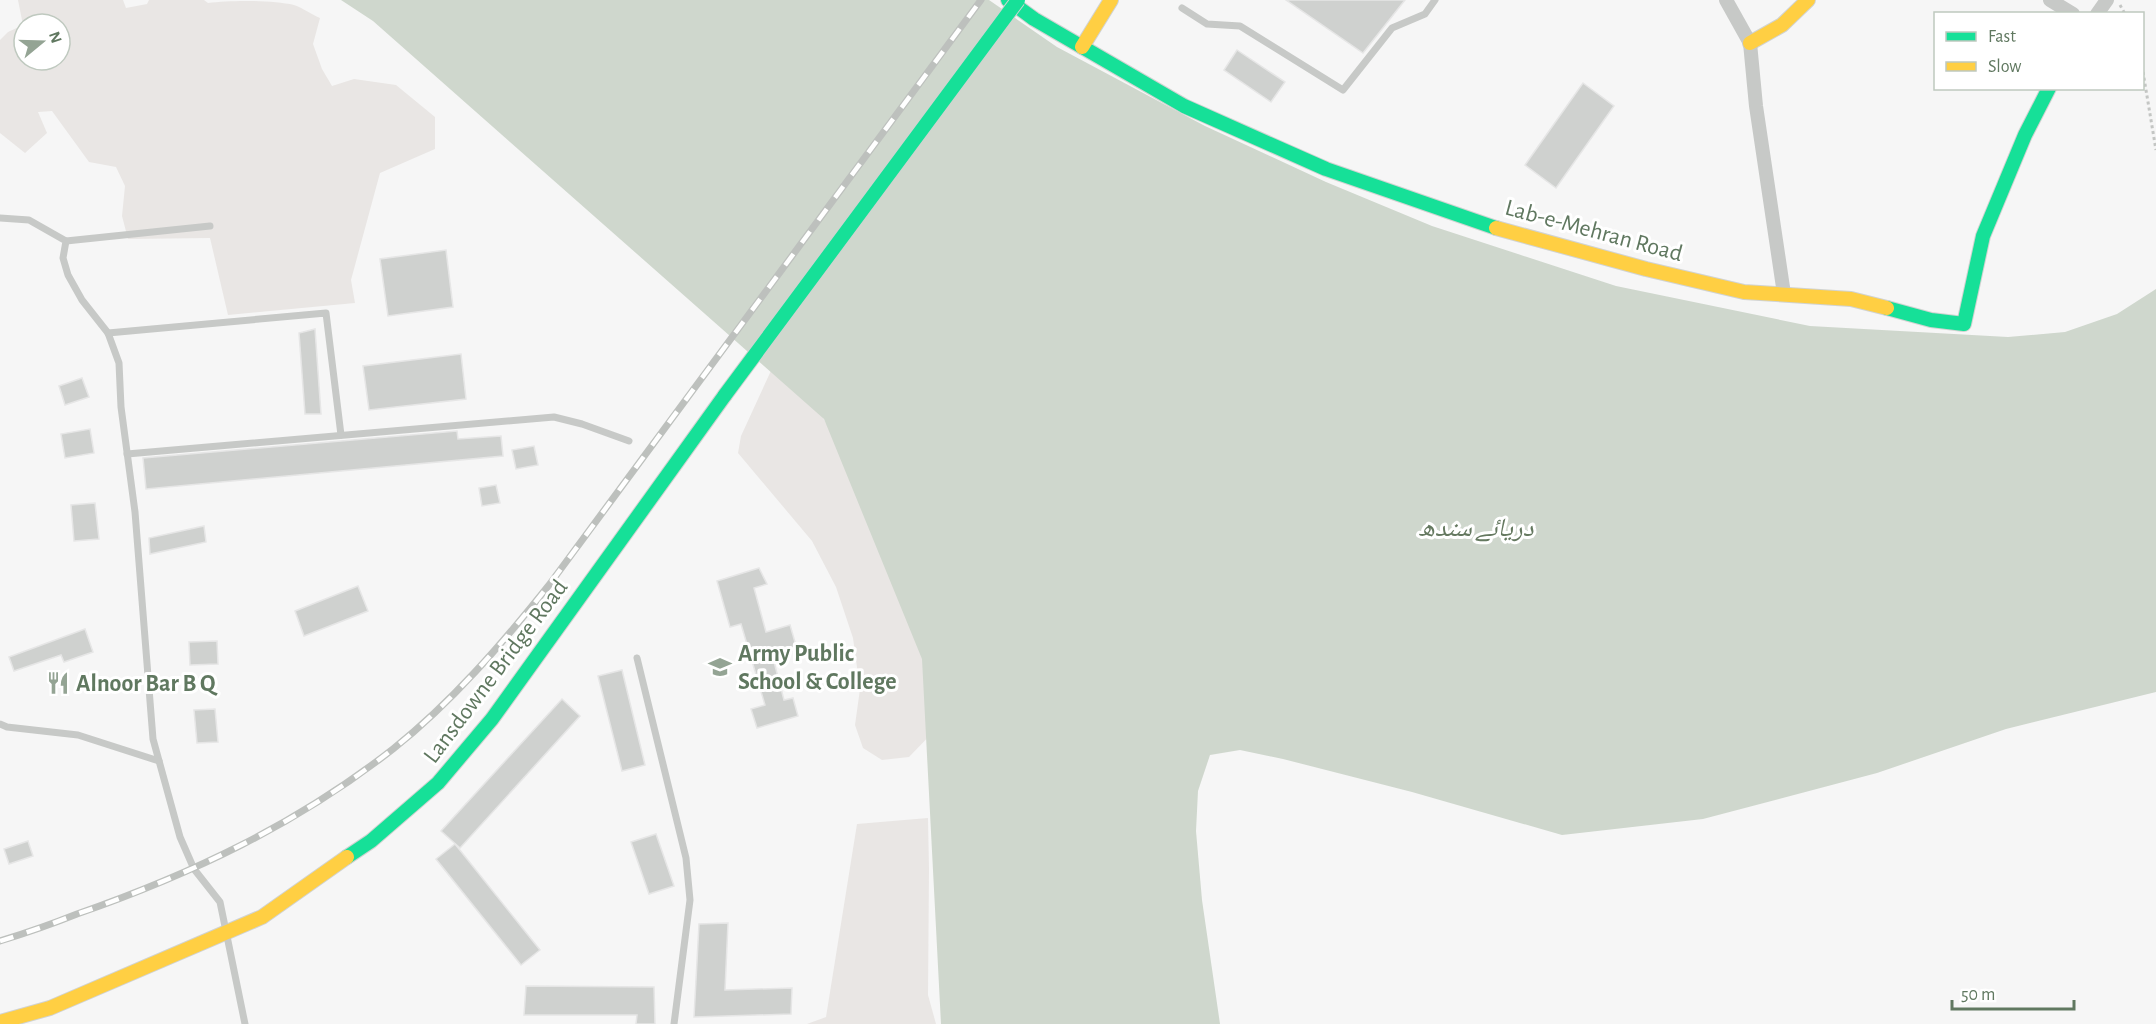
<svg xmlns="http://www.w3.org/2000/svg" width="2156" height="1024" viewBox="0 0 2156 1024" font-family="'Alegreya Sans','Noto Naskh Arabic',sans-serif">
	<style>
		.green { fill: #e9e6e4; fill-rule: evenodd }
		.water { fill: #cfd7cd }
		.building { fill: #cfd1cf; stroke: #e6e6e6; stroke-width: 1.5 }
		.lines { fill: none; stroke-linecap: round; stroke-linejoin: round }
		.fast-casing { stroke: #d1d3d1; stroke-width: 16 }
		.slow-casing { stroke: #d1d3d1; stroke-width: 16 }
		.path { stroke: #c4c6c4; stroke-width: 3; stroke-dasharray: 3 3; stroke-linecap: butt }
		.lane { stroke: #c7c9c7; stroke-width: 7 }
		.street { stroke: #c7c9c7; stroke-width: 14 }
		.fast { stroke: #16e098; stroke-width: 14 }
		.slow { stroke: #ffcf43; stroke-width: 14 }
		.rail-casing { stroke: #bdc0bd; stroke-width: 7 }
		.rail { stroke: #fff; stroke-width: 4.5; stroke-dasharray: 14; stroke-linecap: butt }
		.fast-bridge-casing { stroke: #d1d3d1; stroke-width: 16; stroke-linecap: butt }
		.fast-bridge { stroke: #16e098; stroke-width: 14 }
		.labels { text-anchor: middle; stroke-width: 6; stroke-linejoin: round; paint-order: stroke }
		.street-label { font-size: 24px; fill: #607860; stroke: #fff }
		.poi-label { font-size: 24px; font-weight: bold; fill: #607860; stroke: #fff; text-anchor: start }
		.water-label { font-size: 26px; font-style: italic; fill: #64785f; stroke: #fff }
	</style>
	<rect width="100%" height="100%" fill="#f6f6f6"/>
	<g class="green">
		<path d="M 18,0 L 123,0 L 126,8 L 147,4 L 149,0 L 204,0 L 208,3 C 231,0 272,0 294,5 C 303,8 311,14 320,18 L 313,44 L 322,69 L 332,86 L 354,79 L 396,85 L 435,117 L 435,149 L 380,173 L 351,280 L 355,303 L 228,315 L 210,238 L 128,239 L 122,216 L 125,186 L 116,167 L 89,162 L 52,111 L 38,112 L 47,133 L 25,153 L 0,133 L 0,40 L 8,32 L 23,25 ZM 24,24 L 60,24 L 60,60 L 24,60 Z"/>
		<path d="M 781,349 L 906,554 L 938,727 L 909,757 L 882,760 L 863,748 L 855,725 L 860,689 L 853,638 L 836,587 L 812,541 L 738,453 L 741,436 Z"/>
		<path d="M 928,818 L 929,869 L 928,995 L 936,1024 L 807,1024 L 826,1017 L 857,824 Z"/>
	</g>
	<path class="water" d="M 341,0 L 989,0 L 1057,47 L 1205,126 L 1326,182 L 1432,226 L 1616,286 L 1810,326 L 2008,337 L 2065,332 L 2117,314 L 2156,289 L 2156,692 L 2006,729 L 1877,773 L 1703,819 L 1562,835 L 1412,792 L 1283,759 L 1240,750 L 1210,755 L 1198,791 L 1196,831 L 1202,900 L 1220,1024 L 941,1024 L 922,659 L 824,419 L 373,21 Z"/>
	<g class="building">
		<path d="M 1286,0 L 1405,0 L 1363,53 Z"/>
		<path d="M 1237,50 L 1285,82 L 1271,102 L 1224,70 Z"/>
		<path d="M 1583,83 L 1614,106 L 1556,188 L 1525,165 Z"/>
		<path d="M 446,250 L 453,307 L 388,316 L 380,259 Z"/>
		<path d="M 315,329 L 321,414 L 305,414 L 299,333 Z"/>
		<path d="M 461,354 L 466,399 L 369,410 L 363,366 Z"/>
		<path d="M 82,378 L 89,397 L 65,405 L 59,386 Z"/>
		<path d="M 90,429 L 94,453 L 65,458 L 61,434 Z"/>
		<path d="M 457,431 L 458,439 L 501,436 L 503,456 L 146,489 L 143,458 Z"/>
		<path d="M 534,446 L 538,465 L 516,469 L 512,450 Z"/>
		<path d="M 496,485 L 500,503 L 482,506 L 479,488 Z"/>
		<path d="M 95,503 L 99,539 L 74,541 L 71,505 Z"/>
		<path d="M 204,526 L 206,542 L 150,554 L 149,538 Z"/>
		<path d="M 759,568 L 767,584 L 754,588 L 766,632 L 790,625 L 797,649 L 773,658 L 784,700 L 793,698 L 798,716 L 757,728 L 751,709 L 765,705 L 741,624 L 730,627 L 717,581 Z"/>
		<path d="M 358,586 L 368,611 L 304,636 L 295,611 Z"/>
		<path d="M 85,629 L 93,652 L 64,662 L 61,655 L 14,671 L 9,657 Z"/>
		<path d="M 217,641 L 218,664 L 190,665 L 189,642 Z"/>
		<path d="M 622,670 L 645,765 L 622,771 L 598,676 Z"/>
		<path d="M 562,699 L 580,716 L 460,848 L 441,831 Z"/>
		<path d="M 215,709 L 218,742 L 197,743 L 194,710 Z"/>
		<path d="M 656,834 L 674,886 L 649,894 L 631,842 Z"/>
		<path d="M 28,841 L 33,856 L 9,864 L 4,849 Z"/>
		<path d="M 455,844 L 540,950 L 521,965 L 436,859 Z"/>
		<path d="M 728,923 L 725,990 L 792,988 L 791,1014 L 694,1017 L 699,924 Z"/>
		<path d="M 526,986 L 654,987 L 655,1024 L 636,1024 L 637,1015 L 524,1015 Z"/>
	</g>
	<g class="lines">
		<g class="fast-casing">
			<g id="fast">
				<path d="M 1008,0 L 1034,19 L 1184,106 L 1326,169 L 1496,228"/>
				<path d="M 1887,308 L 1931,320 L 1964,324 L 1983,236 L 2025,135 L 2049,88"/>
				<path d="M 347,857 L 371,841 L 438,783 L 492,719 L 725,395"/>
			</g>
		</g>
		<g class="slow-casing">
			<g id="slow">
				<path d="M 1750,43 L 1782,25 L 1808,0"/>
				<path d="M 1082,47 L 1111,0"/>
				<path d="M 1496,228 L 1646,269 L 1744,292 L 1851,299 L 1887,308"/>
				<path d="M 0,1022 L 50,1008 L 262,917 L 347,857"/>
			</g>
		</g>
		<g class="path">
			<path d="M 2120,5 L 2125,14"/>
			<path d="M 2142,66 L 2156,150"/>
		</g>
		<g class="lane">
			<path d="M 1182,8 L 1207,24 L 1240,26 L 1343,90 L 1392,28 L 1425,14 L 1435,0"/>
			<path d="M 0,218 L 29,220 L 66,241 L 63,258 L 68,275 L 82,300 L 108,333 L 119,363 L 121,407 L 135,512 L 153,739 L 180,837 L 194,869 L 220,902 L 245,1024"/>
			<path d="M 66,241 L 210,226"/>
			<path d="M 108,333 L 326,313 L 341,435"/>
			<path d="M 127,454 L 554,417 L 582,424 L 629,441"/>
			<path d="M 637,658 L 686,858 L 690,900 L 674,1024"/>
			<path d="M 0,724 L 7,727 L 78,735 L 159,761"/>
		</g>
		<g class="street">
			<path d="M 1726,0 L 1750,43 L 1756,106 L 1784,294"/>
			<path d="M 2050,0 L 2073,14"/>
			<path d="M 2097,14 L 2107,0"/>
		</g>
		<use href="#fast" class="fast"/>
		<use href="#slow" class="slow"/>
		<g class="rail-casing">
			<path id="rail" d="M 0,941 C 26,933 52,924 77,914 C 192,874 297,824 393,749 C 452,702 502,644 549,585 L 981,0"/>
		</g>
		<use href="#rail" class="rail"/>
		<g class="fast-bridge-casing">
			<path id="fast-bridge" d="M 725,395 L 1018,0"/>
		</g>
		<use href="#fast-bridge" class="fast-bridge"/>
	</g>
	<defs>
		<g id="university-bare" transform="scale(1.8)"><path d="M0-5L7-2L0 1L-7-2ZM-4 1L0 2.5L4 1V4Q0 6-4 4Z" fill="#94a494" stroke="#fff" stroke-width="2.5" paint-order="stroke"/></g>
		<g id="restaurant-bare" transform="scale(1.8)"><path d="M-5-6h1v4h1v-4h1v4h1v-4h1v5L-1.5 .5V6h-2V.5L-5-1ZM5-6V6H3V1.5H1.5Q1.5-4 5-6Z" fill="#94a494" stroke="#fff" stroke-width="2.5" paint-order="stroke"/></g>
	</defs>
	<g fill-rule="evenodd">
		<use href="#university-bare" x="720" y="667"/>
		<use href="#restaurant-bare" x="58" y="683"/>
	</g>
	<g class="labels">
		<g class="street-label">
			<text transform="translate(1594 230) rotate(15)" y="8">Lab-e-Mehran Road</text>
			<text transform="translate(495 671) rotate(-53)" y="8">Lansdowne Bridge Road</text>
		</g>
		<g class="poi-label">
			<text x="738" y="661">Army Public<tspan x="738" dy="28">School &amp; College</tspan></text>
			<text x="76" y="691">Alnoor Bar B Q</text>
		</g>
		<g class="water-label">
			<text x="1476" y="536">دریائے سندھ</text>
		</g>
	</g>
	<rect x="1934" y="12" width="210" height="78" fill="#ffffff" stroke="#bfc9bf" stroke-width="1.5"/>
	<rect x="1946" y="32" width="30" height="9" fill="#16e098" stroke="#bfc9bf" stroke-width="1.5"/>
	<text x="1988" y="42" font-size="18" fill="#607860">Fast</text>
	<rect x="1946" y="62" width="30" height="9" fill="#ffcf43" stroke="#bfc9bf" stroke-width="1.5"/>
	<text x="1988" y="72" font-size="18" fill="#607860">Slow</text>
	<g transform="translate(42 42) rotate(71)"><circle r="28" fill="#ffffff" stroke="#bfc9bf" stroke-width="1.5"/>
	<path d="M0-4.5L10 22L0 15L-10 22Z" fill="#94a494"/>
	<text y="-9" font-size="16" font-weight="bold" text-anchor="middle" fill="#607860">N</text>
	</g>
	<path d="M1952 1000v9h122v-9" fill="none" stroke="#607860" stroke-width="3"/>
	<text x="1961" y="1000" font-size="18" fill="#607860" stroke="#ffffff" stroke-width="4.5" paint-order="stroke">50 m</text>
</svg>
